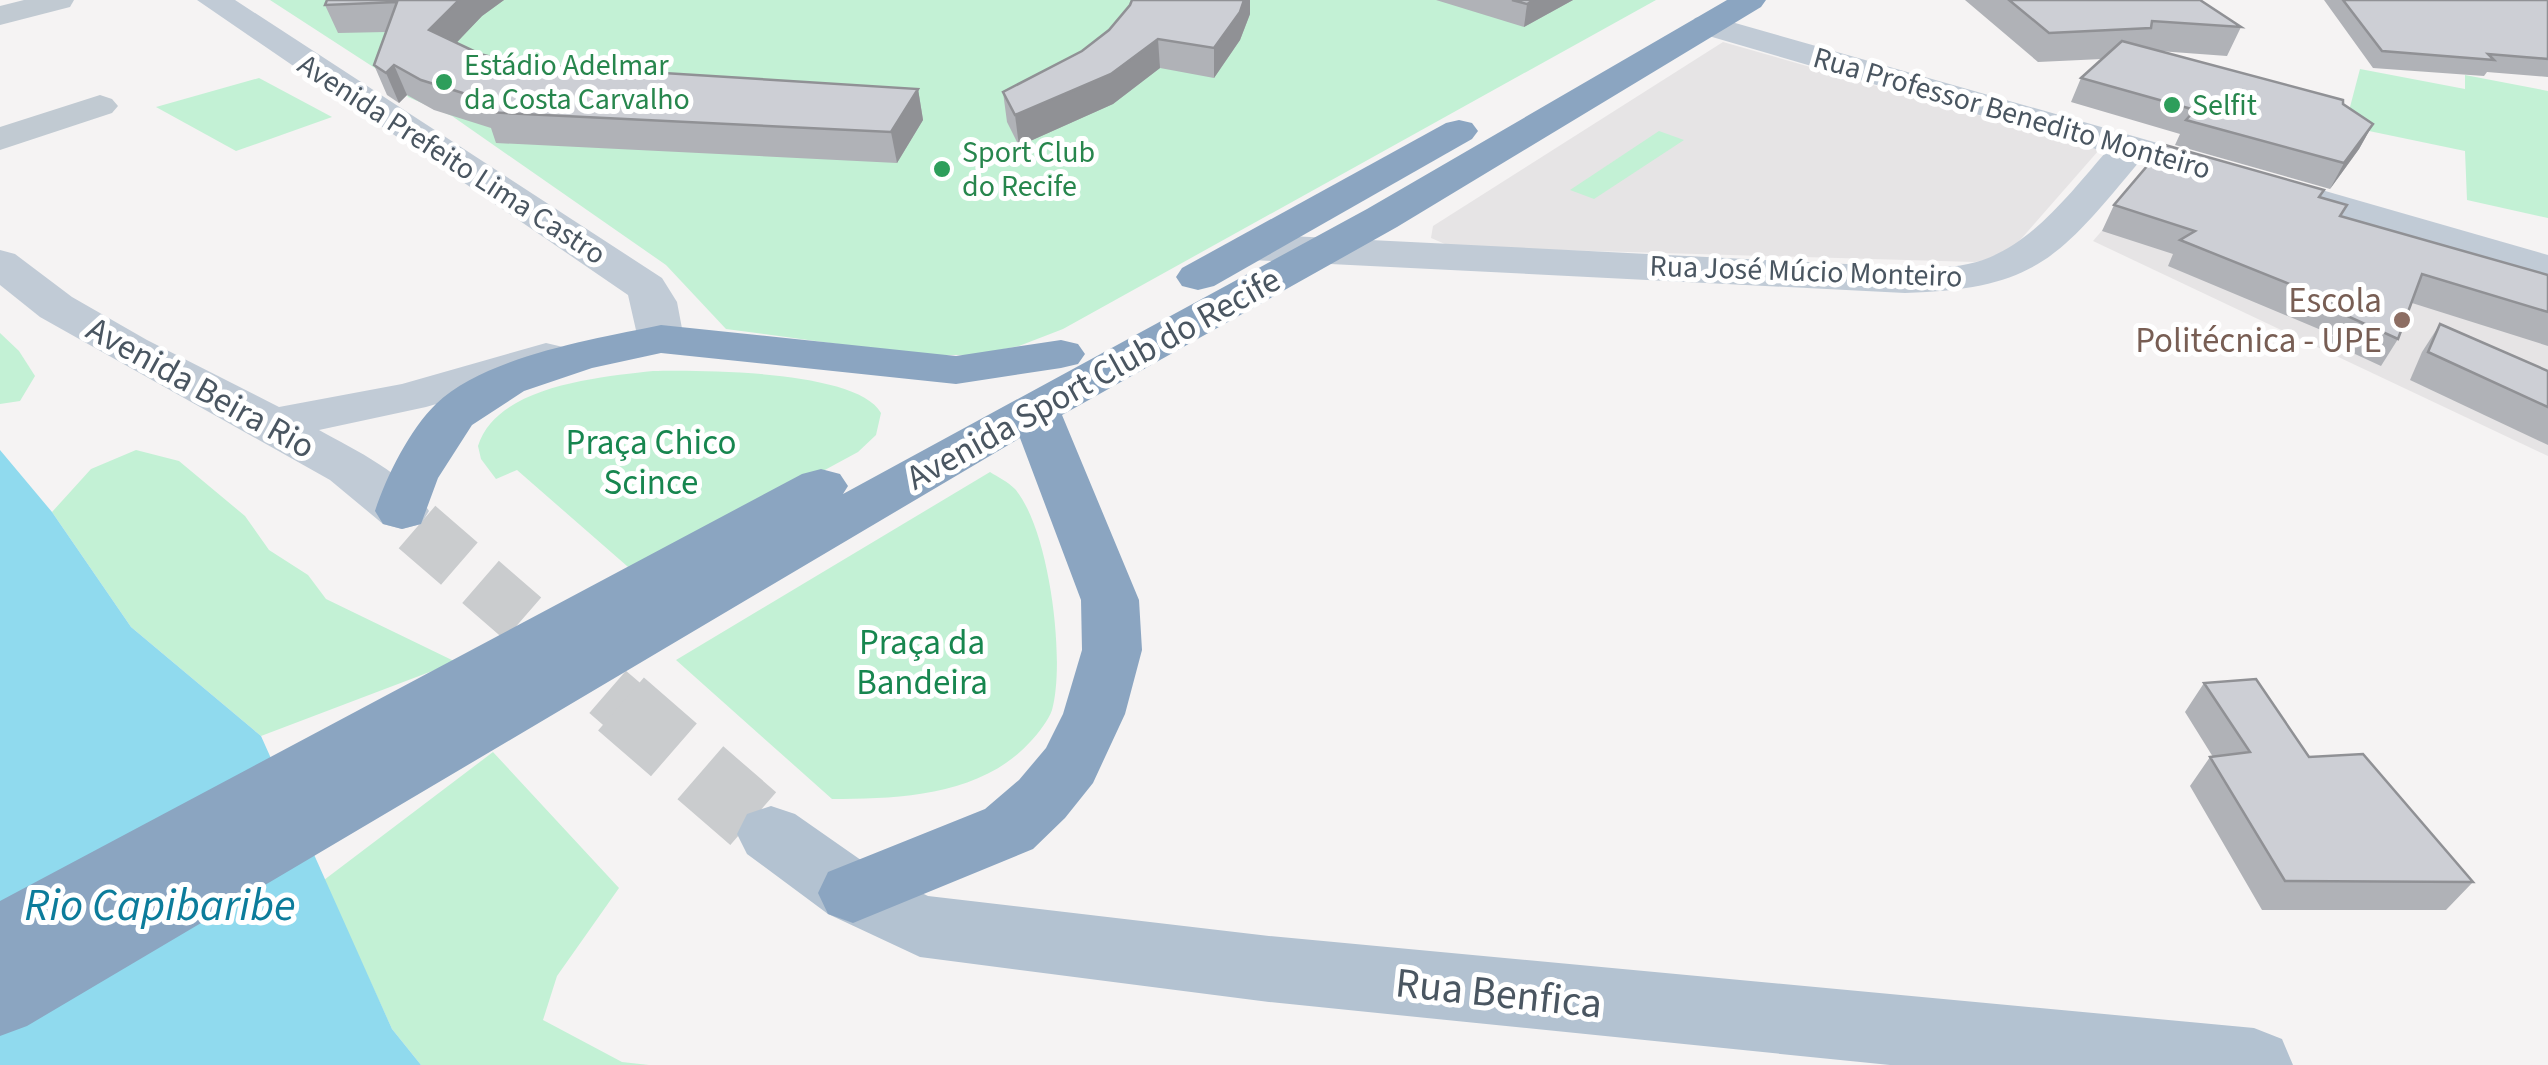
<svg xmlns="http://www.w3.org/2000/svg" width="2548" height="1065" viewBox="0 0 2548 1065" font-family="'Source Sans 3',sans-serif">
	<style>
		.education { fill: #e6e4e5 }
		.green { fill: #c3f1d5 }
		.water { fill: #90daee }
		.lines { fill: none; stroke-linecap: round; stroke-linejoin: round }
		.primary-tunnel-far1 { stroke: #caccce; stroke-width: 56; stroke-dasharray: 56 28; stroke-linecap: butt }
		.primary-tunnel { stroke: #caccce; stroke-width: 70; stroke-dasharray: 70 35; stroke-linecap: butt }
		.street { fill: #c1cad2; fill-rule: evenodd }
		.secondary { fill: #c1cbd6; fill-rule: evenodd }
		.primary { fill: #b3c2d1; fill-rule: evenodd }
		.highway { fill: #8ba5c1; fill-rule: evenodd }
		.wall { fill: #b0b2b7 }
		.shaded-wall { fill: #909195 }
		.building { fill: #cdcfd5; stroke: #909195; stroke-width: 2.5 }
		.leisure-dot { fill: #2e9e5b; stroke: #fff; stroke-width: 4 }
		.education-dot { fill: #8d6e63; stroke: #fff; stroke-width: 4 }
		.labels { text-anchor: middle; stroke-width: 10; stroke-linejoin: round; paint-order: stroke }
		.far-leisure-label { font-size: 30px; fill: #27864d; stroke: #fff; text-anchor: start }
		.far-street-label { font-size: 30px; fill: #4a5661; stroke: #fff }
		.education-label { font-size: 35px; fill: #785e54; stroke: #fff; text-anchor: end }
		.street-label { font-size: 35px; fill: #4a5661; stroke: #fff }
		.park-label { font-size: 35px; fill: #17864f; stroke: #fff }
		.near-street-label { font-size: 42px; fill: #4a5661; stroke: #fff }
		.near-water-label { font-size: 45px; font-style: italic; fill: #0c7c9b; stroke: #fff }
	</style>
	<rect width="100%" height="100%" fill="#f5f3f3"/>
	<g class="education">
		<path d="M 1723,42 L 2099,150 L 2007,255 L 1975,262 L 1452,247 L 1431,238 L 1433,226 Z"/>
		<path d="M 2156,168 L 2548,282 L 2548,456 L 2093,241 Z"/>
	</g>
	<g class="green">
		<path d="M 270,0 L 1656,0 L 1063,329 L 1019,346 L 973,355 L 919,355 L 726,329 L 666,265 L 452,116 L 408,97 L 401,85 Z"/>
		<path d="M 2360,69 L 2465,89 L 2465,75 L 2548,91 L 2548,218 L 2467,200 L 2465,151 L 2345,126 Z"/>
		<path d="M 259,78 L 332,117 L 236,151 L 156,107 Z"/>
		<path d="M 1659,131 L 1684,140 L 1594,199 L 1570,190 Z"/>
		<path d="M 0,333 L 19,351 L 35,376 L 20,401 L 0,404 Z"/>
		<path d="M 653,371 C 699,370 858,370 881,413 L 876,435 L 858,452 L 635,573 L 517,470 L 496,479 L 481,459 L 478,446 C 497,385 601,377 653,371 Z"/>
		<path d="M 136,450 L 179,461 L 245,516 L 269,550 L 308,575 L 326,599 L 456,662 L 261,736 L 131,627 L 52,512 L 91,469 Z"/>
		<path d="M 990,472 C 998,477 1008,482 1015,489 C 1049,528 1066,660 1052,710 C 1049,719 1038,734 1031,741 C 982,796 899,799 832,799 L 676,660 Z"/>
		<path d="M 493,752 L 619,888 L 557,976 L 543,1020 L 622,1062 L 649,1065 L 421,1065 L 392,1029 L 324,880 Z"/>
	</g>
	<path class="water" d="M 0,450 L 52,512 L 131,627 L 261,736 L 392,1029 L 421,1065 L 0,1065 Z"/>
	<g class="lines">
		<path class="primary-tunnel-far1" d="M 417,527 L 624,706"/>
		<path class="primary-tunnel" d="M 621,704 L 771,834"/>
		<g class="street">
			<path d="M 24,0 L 74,0 L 70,7 L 0,25 L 0,6 Z"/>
			<path d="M 100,95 L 112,99 L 118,106 L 112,113 L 0,150 L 0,127 Z"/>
		</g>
		<g class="secondary">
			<path d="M 197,0 L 235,0 L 662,278 L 677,302 L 684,339 L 678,349 L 661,353 L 644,349 L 638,339 L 628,295 Z"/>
			<path d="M 1707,15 L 2175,148 L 2180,156 L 2175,164 L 2161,168 L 2139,162 C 2059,258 2036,289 1905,293 L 1252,260 L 1237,256 L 1231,247 L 1237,238 L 1252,234 L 1905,267 C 1925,266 1948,269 1968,264 C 2027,252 2069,194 2106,152 L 1695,32 L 1690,25 L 1695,18 Z"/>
			<path d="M 2273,176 L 2548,255 L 2548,282 L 2259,197 L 2253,188 L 2259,179 Z"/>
			<path d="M 0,250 L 15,254 L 72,297 L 147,340 L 279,407 L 402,384 L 546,343 L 563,347 L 570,357 L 563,367 L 426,407 L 319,430 C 357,451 406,474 429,511 L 421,524 L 402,529 L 383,524 L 330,480 L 40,317 L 0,285 Z"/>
		</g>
		<path class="primary" d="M 771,806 L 795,814 L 878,872 L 928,896 L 1269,936 L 2254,1028 L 2282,1039 L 2293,1065 L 1890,1065 L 1269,1002 L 920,957 L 828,914 L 747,854 L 737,834 L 747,814 Z"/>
		<g class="highway">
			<path d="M 1727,0 L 1766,0 L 1761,7 L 1397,227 L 1062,415 L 1139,600 L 1142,650 L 1125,714 L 1093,783 L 1065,818 L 1033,849 L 853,923 L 828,914 L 818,893 L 828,872 L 985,809 L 1019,780 L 1046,748 L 1063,714 L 1082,650 L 1081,600 L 1020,438 L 27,1026 L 0,1036 L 0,901 L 802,474 L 821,469 L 840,474 L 848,486 L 843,494 L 1367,209 Z"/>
			<path d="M 1459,120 L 1472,123 L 1478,131 L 1472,139 L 1214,286 L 1198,290 L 1182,286 L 1176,277 L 1182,268 L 1446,123 Z"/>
			<path d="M 661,325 L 956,356 L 1061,340 L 1078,344 L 1085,354 L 1078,364 L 1061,368 L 956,384 L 661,353 L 592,368 L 524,391 L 472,425 L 438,478 L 421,524 L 402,529 L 383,524 L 375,511 C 386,477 410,429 436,404 C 486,356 595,339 661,325 Z"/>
		</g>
	</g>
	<g class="wall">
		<path d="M 327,0 L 504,0 L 482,16 L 456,43 L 480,54 L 519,64 L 918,89 L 923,120 L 897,163 L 496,143 L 491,128 L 434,110 L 407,95 L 399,103 L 387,95 L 374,65 L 386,32 L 338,33 L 325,5 Z"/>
		<path d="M 1436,0 L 1573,0 L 1524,27 Z"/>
		<path d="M 1965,0 L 2200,0 L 2241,27 L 2227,56 L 2159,51 L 2343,104 L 2373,124 L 2359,149 L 2330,189 L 2175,145 L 2180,134 L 2071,102 L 2081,78 L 2102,59 L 2038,62 Z"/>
		<path d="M 2324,0 L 2548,0 L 2548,77 L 2487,72 L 2484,76 L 2373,68 Z"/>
		<path d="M 1130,5 L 1250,14 L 1240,40 L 1214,78 L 1160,68 L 1113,104 L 1019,146 L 1007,122 L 1003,92 L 1082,51 L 1109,30 Z"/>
		<path d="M 2320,198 L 2341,216 L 2548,275 L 2548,346 L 2412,303 L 2398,339 L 2381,366 L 2329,342 L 2333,335 L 2168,266 L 2173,254 L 2102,231 L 2114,205 Z"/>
		<path d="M 2440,324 L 2548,371 L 2548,445 L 2410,380 L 2422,352 Z"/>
		<path d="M 2204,683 L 2309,757 L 2473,882 L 2446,910 L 2262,910 L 2190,786 L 2210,757 L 2213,757 L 2185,712 Z"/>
	</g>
	<g class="shaded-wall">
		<path d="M 459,0 L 504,0 L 482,16 L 441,59 L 429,30 Z"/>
		<path d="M 1244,0 L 1250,0 L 1250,14 L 1240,40 L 1214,78 L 1214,48 Z"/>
		<path d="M 1534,0 L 1573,0 L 1524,27 L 1527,4 Z"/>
		<path d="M 1158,39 L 1160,68 L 1113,104 L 1019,146 L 1015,115 Z"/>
		<path d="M 394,65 L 407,95 L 399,103 L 386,73 Z"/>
		<path d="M 918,89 L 923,120 L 897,163 L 891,132 Z"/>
		<path d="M 2373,124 L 2359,149 L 2330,189 L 2344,163 Z"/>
	</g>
	<g class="building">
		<path d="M 327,0 L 459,0 L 429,30 L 480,54 L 519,64 L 918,89 L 891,132 L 484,112 L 495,103 L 421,80 L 394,65 L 386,73 L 374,65 L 397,2 L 325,5 Z"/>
		<path d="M 1132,0 L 1244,0 L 1240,12 L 1214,48 L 1158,39 L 1111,74 L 1015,115 L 1003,92 L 1082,51 L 1109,30 L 1130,5 Z"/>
		<path d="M 1512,0 L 1534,0 L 1527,4 Z"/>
		<path d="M 2009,0 L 2200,0 L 2241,27 L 2152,21 L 2151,28 L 2049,33 Z"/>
		<path d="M 2343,0 L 2548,0 L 2548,59 L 2488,54 L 2494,60 L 2382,51 Z"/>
		<path d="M 2122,41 L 2343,100 L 2343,104 L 2373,124 L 2344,163 L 2186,120 L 2195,110 L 2081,78 Z"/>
		<path d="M 2165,145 L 2324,190 L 2319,197 L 2347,205 L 2340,216 L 2548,275 L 2548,312 L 2422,274 L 2398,339 L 2345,315 L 2352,309 L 2180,240 L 2195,231 L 2114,205 Z"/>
		<path d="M 2440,324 L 2548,371 L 2548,407 L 2428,352 Z"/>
		<path d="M 2256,679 L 2309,757 L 2363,754 L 2473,882 L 2285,881 L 2210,757 L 2250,752 L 2204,683 Z"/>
	</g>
	<g class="leisure-dot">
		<circle cx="444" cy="82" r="10"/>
		<circle cx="2172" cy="105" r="10"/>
		<circle cx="942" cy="169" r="10"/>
	</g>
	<circle class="education-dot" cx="2402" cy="320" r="10"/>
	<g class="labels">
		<g class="far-leisure-label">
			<text x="464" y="75">Estádio Adelmar<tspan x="464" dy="34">da Costa Carvalho</tspan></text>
			<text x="2192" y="115">Selfit</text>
			<text x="962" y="162">Sport Club<tspan x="962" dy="34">do Recife</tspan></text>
		</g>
		<g class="far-street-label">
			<text transform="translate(2012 113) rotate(16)" y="10">Rua Professor Benedito Monteiro</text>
			<text transform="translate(452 159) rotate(33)" y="10">Avenida Prefeito Lima Castro</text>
			<text transform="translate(1806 271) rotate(2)" y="10">Rua José Múcio Monteiro</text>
		</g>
		<g class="education-label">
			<text x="2382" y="312">Escola<tspan x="2382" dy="40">Politécnica - UPE</tspan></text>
		</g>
		<g class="street-label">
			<text transform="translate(1093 378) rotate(-29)" y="12">Avenida Sport Club do Recife</text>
			<text transform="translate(201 387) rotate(29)" y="12">Avenida Beira Rio</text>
		</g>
		<g class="park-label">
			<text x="651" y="454">Praça Chico<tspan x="651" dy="40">Scince</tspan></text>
			<text x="922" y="654">Praça da<tspan x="922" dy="40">Bandeira</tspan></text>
		</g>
		<g class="near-street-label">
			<text transform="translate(1499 992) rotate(6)" y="15">Rua Benfica</text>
		</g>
		<g class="near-water-label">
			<text x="160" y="920">Rio Capibaribe</text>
		</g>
	</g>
</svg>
